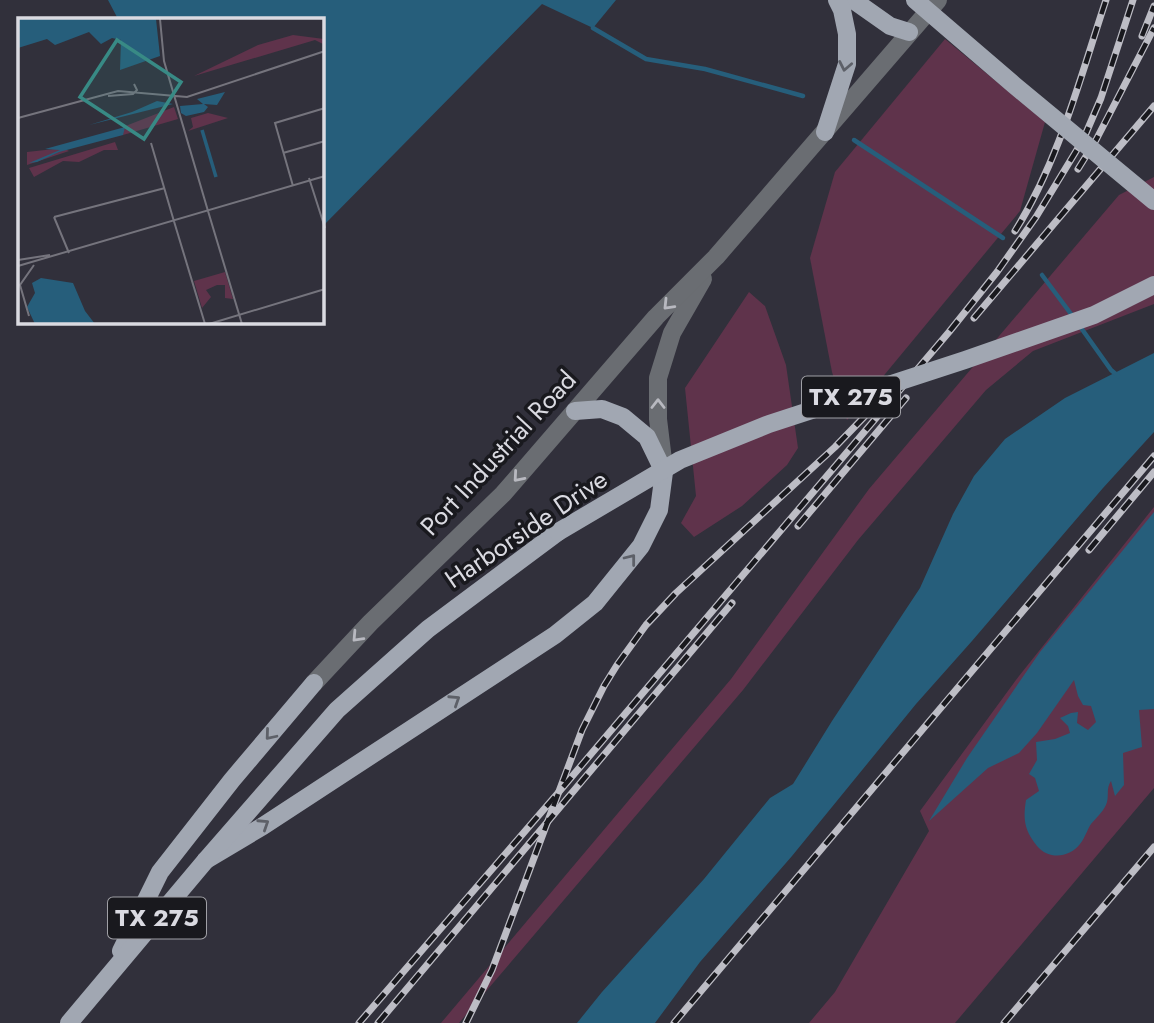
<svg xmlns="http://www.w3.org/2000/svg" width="1154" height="1023" viewBox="0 0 1154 1023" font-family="Jost,sans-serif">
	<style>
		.green { fill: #5f334b }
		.water { fill: #265e7b }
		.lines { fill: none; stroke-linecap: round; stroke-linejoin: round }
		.stream { stroke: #265e7b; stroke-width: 4.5 }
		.minor { stroke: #6a6d72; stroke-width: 18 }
		.major { stroke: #a1a7b2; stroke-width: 18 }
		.rail-casing { stroke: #bdbdc5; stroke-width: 7 }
		.rail { stroke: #19191e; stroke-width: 4.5; stroke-dasharray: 13; stroke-linecap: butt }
		.major-bridge { stroke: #a1a7b2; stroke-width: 18 }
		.oneway { stroke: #5d6068 }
		.oneway2 { stroke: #b8b9c0 }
		.labels { text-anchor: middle; stroke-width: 7; stroke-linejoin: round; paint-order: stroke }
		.shield { fill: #19191e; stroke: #a0a0a6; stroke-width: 2 }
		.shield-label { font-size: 24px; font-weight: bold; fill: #dadae1 }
		.street-label { font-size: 26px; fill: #dadae1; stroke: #19191e }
		.inset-river { fill: none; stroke: #265e7b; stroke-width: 3.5 }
		.inset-road { fill: none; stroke: #75747d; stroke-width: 2 }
		.view { fill: #388a85; fill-opacity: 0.15; stroke: #388a85; stroke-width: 3.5 }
		.inset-edge { fill: none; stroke: #dadae1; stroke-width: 3.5 }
	</style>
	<rect width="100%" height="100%" fill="#31303b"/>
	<g class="green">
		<path d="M 945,39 L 1045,122 L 1020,211 L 847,420 L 832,372 L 810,258 L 835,172 Z"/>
		<path d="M 1154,177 L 1154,304 L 1033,351 L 986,390 L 858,540 L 743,690 L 459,1023 L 441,1023 L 731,679 L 869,489 L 1119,195 Z"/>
		<path d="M 749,292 L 765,306 L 786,365 L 798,448 L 787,465 L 742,506 L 694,537 L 681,523 L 696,496 L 685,388 Z"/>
		<path d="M 1154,507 L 1154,788 L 955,1023 L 809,1023 L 835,992 L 929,831 L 920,811 L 1019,676 Z"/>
	</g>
	<g class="water">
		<path d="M 108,0 L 616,0 L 593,28 L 542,4 L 322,227 L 322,19 L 118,19 Z"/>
		<path d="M 1154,353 L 1154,432 L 1103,488 L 972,641 L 916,704 L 792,856 L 700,962 L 655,1023 L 577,1023 L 602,992 L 704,879 L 770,798 L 793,784 L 832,721 L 920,588 L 953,514 L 974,476 L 1005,439 L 1065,398 Z"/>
		<path d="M 1154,512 L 1154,709 L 1139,710 L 1142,747 L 1123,753 L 1124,785 L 1115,796 L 1111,781 C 1106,788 1109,795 1107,802 C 1105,810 1096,818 1091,824 C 1087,830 1085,838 1080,844 C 1069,858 1049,860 1037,846 C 1024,830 1023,819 1026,800 L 1039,791 L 1035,778 L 1029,774 L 1037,760 L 1036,742 L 1055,739 L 1070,733 L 1068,726 L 1060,718 L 1071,713 L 1078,712 L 1077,723 L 1088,730 L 1096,722 L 1091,706 L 1083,705 L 1078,696 L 1074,680 L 1037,733 L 1019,753 L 988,768 L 929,821 L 967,758 L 1040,652 Z"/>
	</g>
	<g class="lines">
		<g class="stream">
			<path d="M 593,28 L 646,59 L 705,69 L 803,96"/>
			<path d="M 854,140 L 1003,238"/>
			<path d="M 1042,275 L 1074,318"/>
			<path d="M 1079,325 L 1111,370 L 1118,376"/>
		</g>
		<g class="minor">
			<path d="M 664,468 L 658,419 L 658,378 L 672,333 L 703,279"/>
			<path d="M 314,683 L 370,623 L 503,494 L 656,317 L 716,257 L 938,0"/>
		</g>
		<g class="major">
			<path d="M 853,0 L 890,26 L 909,32"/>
			<path d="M 825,132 L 847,64 L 847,34 L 842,10 L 837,0"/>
			<path d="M 206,860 L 263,826 L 555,635 L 595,603 L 641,546 L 659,510 L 664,472 L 647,437 L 623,417 L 602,409 L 575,411"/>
			<path d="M 121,951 L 160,872 L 232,780 L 314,683"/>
			<path d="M 69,1023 L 206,860 L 337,710 L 428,629 L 558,532"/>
		</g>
		<g class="rail-casing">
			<g id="rail">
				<path d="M 1142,36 L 1154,6"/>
				<path d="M 1078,169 L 1096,140 L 1154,28"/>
				<path d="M 1015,231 C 1059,161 1080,78 1106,0"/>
				<path d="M 974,318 L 1154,106"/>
				<path d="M 798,526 L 906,398"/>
				<path d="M 1089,550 L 1154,472"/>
				<path d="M 359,1023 L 558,793 L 949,332 L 997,272 L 1036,217 L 1078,148 L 1086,133 L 1101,98 L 1133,0"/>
				<path d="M 378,1023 L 732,603"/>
				<path d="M 466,1023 L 492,970 L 582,730 L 604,686 L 617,665 L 646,625 L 676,593 L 835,447 L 865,416"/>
				<path d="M 674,1023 L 1154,456"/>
				<path d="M 1004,1023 L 1154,847"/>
			</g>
		</g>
		<use href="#rail" class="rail"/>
		<g class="major-bridge">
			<path d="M 915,0 L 1014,85 L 1154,201"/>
			<path d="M 558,532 L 680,460 L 769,424 L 965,360 L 1094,315 L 1154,285"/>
		</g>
	</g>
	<defs><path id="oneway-chevron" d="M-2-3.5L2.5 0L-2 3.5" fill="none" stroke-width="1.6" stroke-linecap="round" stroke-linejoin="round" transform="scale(1.75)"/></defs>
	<g class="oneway">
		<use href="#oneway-chevron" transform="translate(845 66) rotate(101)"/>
		<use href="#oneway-chevron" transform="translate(631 559) rotate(-52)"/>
		<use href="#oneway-chevron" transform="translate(455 700) rotate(-33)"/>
		<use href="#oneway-chevron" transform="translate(270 735) rotate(130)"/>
		<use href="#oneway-chevron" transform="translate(264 824) rotate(-33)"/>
	</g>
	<g class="oneway2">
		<use href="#oneway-chevron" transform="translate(668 305) rotate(134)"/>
		<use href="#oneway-chevron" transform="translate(658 404) rotate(-90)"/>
		<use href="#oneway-chevron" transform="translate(518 477) rotate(131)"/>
		<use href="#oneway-chevron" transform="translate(357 637) rotate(133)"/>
	</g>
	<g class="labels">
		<g class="shield">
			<rect x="802" y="376.5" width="98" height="41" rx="5"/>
			<rect x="108" y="897.5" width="98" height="41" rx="5"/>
		</g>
		<g class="shield-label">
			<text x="851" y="405">TX 275</text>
			<text x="157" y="926">TX 275</text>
		</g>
		<g class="street-label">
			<text transform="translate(498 453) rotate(-47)" y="9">Port Industrial Road</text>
			<text transform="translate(526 529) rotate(-34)" y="9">Harborside Drive</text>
		</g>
	</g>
	<g transform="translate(18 18)">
		<rect width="306" height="306" fill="#31303b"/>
		<path d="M 275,17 L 306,21 L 305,26 L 297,22 L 176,58 L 240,27 ZM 156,89 L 160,101 L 105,117 L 105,109 ZM 190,95 L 210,100 L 170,113 L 175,109 L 173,100 ZM 97,124 L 100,132 L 86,132 L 61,144 L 45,143 L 16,159 L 11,150 ZM 45,130 L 51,133 L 9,147 L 9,134 ZM 207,254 L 215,281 L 207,280 L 207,267 L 199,267 L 188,272 L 193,279 L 184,290 L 176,263 Z" fill="#5f334b"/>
		<path d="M 0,1 L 138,1 L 142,38 L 102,52 L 103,22 L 94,20 L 83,26 L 71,14 L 37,27 L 29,21 L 0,30 ZM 207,74 L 199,87 L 186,86 L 190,89 L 186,94 L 168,98 L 163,95 L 162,88 L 185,86 L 179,81 ZM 139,83 L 155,86 L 71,107 L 114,94 ZM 107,109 L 105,117 L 41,134 L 19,144 L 11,145 L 42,132 L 27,131 ZM 23,260 L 55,265 L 67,293 L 77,306 L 17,306 L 9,289 L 17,275 L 14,265 Z" fill="#265e7b"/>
		<path class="inset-river" d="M 184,112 L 198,159"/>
		<path class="inset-road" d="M 142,1 L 146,43 L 190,193M 90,78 L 115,76 L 119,72 L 116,66M 0,100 L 100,73 L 169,79 L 307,33M 133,125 L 155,200M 265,135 L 307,123M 291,160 L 307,210M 275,168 L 257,105 L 307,90M 190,193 L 224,306M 36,199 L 147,170M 36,199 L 51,235M 155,200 L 187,306M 0,242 L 32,237M 0,248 L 307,158M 11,298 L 2,267 L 16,247M 191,306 L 307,271"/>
		<path class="view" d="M 99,22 L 163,64 L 126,121 L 62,79 Z"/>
		<rect width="306" height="306" class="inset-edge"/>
	</g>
</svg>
